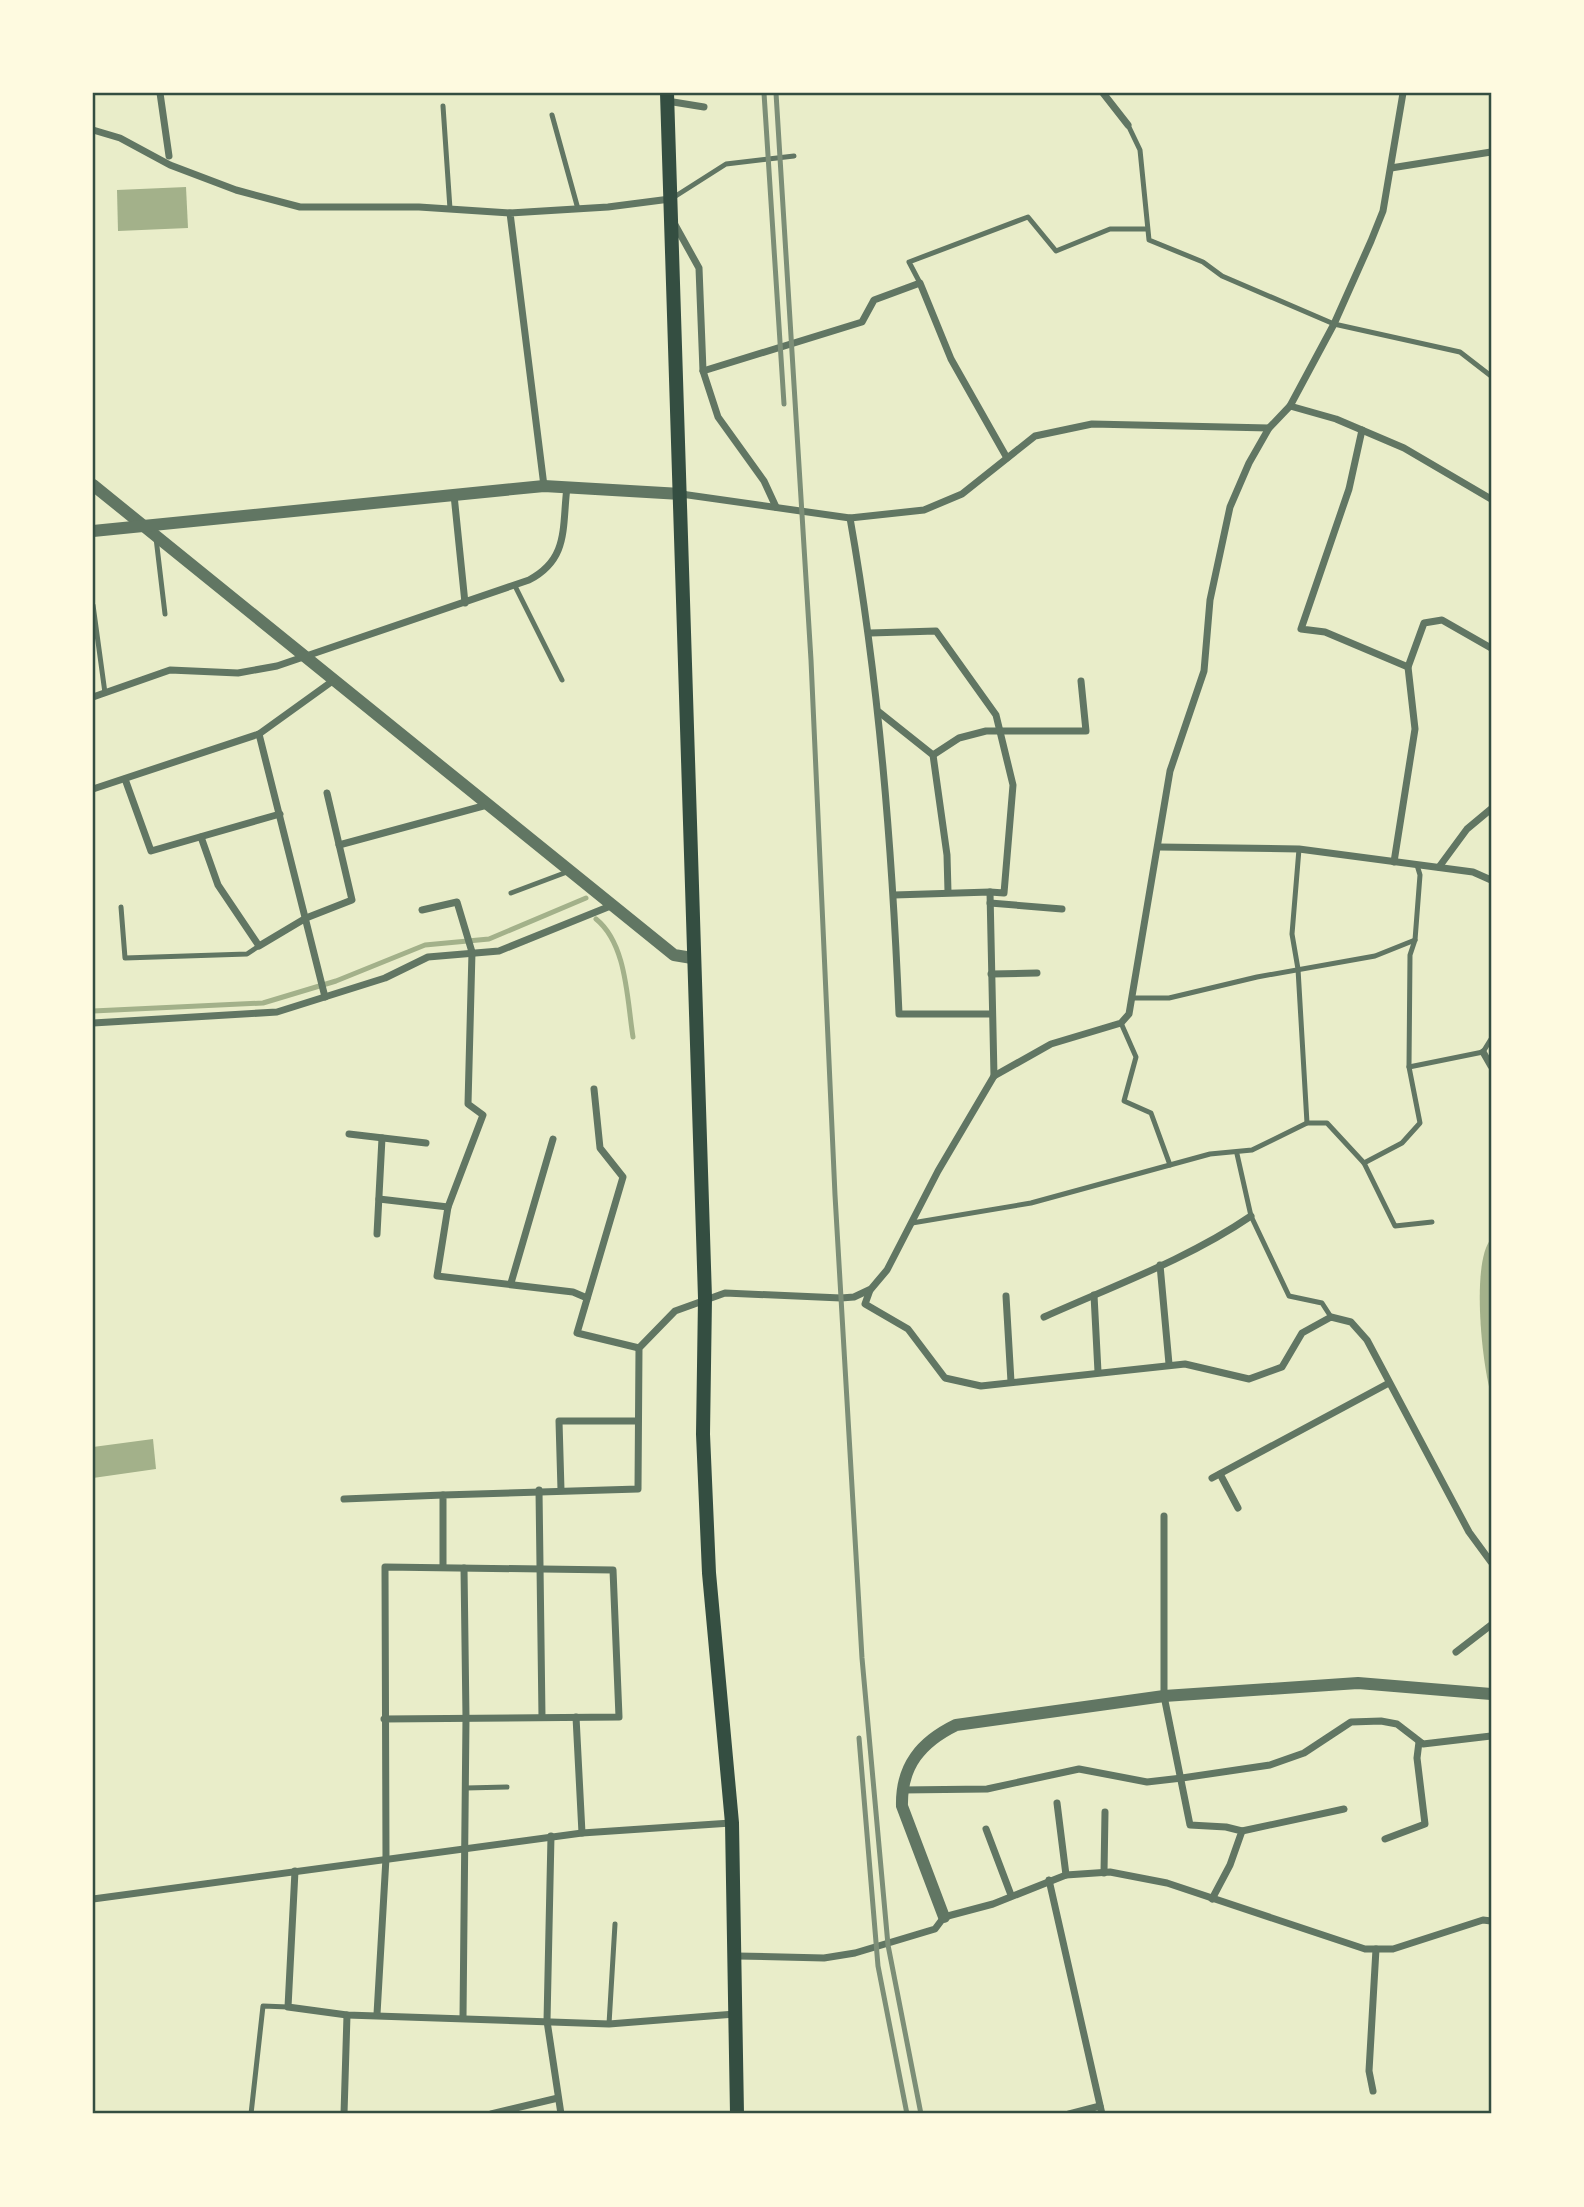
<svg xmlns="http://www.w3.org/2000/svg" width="1584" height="2207" viewBox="0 0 1584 2207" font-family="'PT Sans',sans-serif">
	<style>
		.water { fill: #a3b18a }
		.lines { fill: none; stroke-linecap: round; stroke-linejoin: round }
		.stream { stroke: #a3b18a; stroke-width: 5 }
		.service { stroke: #617663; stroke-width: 5 }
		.minor { stroke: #617663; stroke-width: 7 }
		.tertiary { stroke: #617663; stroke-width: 12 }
		.secondary { stroke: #344e41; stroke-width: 14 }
		.rail { stroke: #7c8e77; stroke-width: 5 }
		.neatline { fill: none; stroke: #344e41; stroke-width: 2.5 }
	</style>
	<rect width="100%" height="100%" fill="#e9edc9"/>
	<g class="water">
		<path d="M 186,187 L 188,228 L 118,231 L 117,190 Z"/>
		<path d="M 1491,1239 L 1491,1394 C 1482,1365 1471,1262 1491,1239 Z"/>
		<path d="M 153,1439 L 156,1469 L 93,1478 L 93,1447 Z"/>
	</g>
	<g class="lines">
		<g class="stream">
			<path d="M 596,919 C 627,944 627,1000 633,1037"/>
			<path d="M 93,1011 L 263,1003 L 336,981 L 425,945 L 489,939 L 586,898"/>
		</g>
		<g class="service">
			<path d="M 443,106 L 450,209"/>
			<path d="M 552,115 L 578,209"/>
			<path d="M 1128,125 L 1140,150 L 1149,240 L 1203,262 L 1222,276 L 1334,324 L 1460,352 L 1491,376"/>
			<path d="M 671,199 L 726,164 L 794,156"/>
			<path d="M 920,283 L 909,262 L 1028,217 L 1056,251 L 1110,229 L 1147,229"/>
			<path d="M 156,538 L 165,614"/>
			<path d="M 515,586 L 562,680"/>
			<path d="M 93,605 L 105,693"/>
			<path d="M 1299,849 L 1292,934 L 1298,969 L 1307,1123"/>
			<path d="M 511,893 L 567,872"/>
			<path d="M 121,907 L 125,958 L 247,954 L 259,946"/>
			<path d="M 1132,998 L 1169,998 L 1257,977 L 1375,956 L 1415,940"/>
			<path d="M 1121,1023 L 1136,1057 L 1124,1101 L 1151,1113 L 1170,1165"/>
			<path d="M 1409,1067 L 1483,1052 L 1491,1039"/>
			<path d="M 1237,1154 L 1251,1216 L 1289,1296 L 1322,1303 L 1331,1317"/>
			<path d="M 1364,1163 L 1402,1143 L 1420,1123 L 1409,1067 L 1410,955 L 1415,940 L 1420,875 L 1417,865"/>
			<path d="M 912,1223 L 1031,1203 L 1210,1154 L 1252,1150 L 1307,1123 L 1327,1123 L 1364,1163 L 1395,1226 L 1432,1222"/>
			<path d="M 466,1788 L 507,1787"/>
			<path d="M 609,2024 L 615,1924"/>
			<path d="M 251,2114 L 263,2006 L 288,2007"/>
		</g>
		<g class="minor">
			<path d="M 160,93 L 169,156"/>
			<path d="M 1103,93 L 1128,125"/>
			<path d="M 667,101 L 704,107"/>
			<path d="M 93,130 L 120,138 L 170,165 L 236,190 L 300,207 L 419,207 L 510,213"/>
			<path d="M 1391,168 L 1491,152"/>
			<path d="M 674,223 L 699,268 L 703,371 L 718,417 L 764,481 L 776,507"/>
			<path d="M 703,371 L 862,322 L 874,300 L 920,283 L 951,359 L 1007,458"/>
			<path d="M 1290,406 L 1336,419 L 1404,448 L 1491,499"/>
			<path d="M 1362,430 L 1349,489 L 1301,629 L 1325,632 L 1408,667"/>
			<path d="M 544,486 L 510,213 L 608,207 L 670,199"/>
			<path d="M 681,494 L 850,518 L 924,510 L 962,494 L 1035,436 L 1092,424 L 1269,428"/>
			<path d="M 454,495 L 465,603"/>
			<path d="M 850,518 C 879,682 892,847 899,1014 L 991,1014"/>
			<path d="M 870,633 L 936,631 L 996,715 L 1013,785 L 1004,893 L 990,892"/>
			<path d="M 93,697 L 170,670 L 238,673 L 277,666 L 529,580 C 569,559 562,528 567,487"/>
			<path d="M 879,712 L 933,755 L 947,855 L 948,892"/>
			<path d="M 259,734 L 325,997"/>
			<path d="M 933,755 L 959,738 L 986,731 L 1086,731 L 1081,681"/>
			<path d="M 125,779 L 151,851 L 280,814"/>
			<path d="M 93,789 L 259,734 L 334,680"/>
			<path d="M 201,837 L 218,885 L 259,946 L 306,918 L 352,900 L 327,793"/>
			<path d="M 339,845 L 487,805"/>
			<path d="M 1159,847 L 1299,849 L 1473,872 L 1491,880"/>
			<path d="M 1394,862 L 1415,729 L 1408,667 L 1424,623 L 1442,620 L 1491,648"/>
			<path d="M 1439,867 L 1467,829 L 1491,809"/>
			<path d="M 894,895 L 990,892 L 994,1076"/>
			<path d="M 990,903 L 1062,909"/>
			<path d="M 422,910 L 457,902 L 472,952 L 468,1104 L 483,1115 L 448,1207 L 437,1276 L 573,1292 L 587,1298"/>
			<path d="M 991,974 L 1037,973"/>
			<path d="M 93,1023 L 277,1012 L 385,978 L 428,957 L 499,951 L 613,905"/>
			<path d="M 1483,1052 L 1491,1066"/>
			<path d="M 594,1089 L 600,1148 L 623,1177 L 577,1333 L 639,1348"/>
			<path d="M 349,1134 L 426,1143"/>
			<path d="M 379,1199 L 448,1207"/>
			<path d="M 377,1234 L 382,1138"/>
			<path d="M 1160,1265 L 1169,1364"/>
			<path d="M 511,1283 L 553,1139"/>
			<path d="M 870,1290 L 865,1304 L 908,1329 L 945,1378 L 981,1386 L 1185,1364 L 1249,1379 L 1282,1367 L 1302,1333 L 1331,1317 L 1351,1322 L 1367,1340 L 1469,1532 L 1491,1562"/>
			<path d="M 1094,1295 L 1098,1372"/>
			<path d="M 1006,1296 L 1011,1382"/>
			<path d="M 1044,1317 C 1113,1286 1188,1259 1251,1216"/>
			<path d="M 1220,1474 L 1238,1508"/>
			<path d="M 1212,1478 L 1389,1383"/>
			<path d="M 539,1490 L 542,1717"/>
			<path d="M 561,1490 L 559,1421 L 638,1421"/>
			<path d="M 344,1499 L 443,1495"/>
			<path d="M 1164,1516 L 1164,1696 L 1190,1825 L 1226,1827 L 1242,1831 L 1230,1865 L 1212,1899"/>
			<path d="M 443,1566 L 443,1495 L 638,1489 L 639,1348 L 675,1311 L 725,1293 L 841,1298 L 854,1297 L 871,1289 L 887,1270 L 938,1171 L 994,1076 L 1051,1044 L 1121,1023 L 1129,1014 L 1170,771 L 1204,671 L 1210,600 L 1230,507 L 1249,463 L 1269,428 L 1290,406 L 1334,324 L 1371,241 L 1383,211 L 1403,93"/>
			<path d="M 1456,1652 L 1491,1625"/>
			<path d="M 576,1717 L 582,1833"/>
			<path d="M 902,1790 L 987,1789 L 1079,1769 L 1147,1782 L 1182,1778 L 1270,1765 L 1304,1753 L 1351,1722 L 1381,1721 L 1397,1724 L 1423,1744 L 1491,1736"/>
			<path d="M 1057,1803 L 1066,1875"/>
			<path d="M 986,1829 L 1011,1895"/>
			<path d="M 1242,1831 L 1344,1809"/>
			<path d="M 551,1836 L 547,2021 L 561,2114"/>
			<path d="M 1385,1839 L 1425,1824 L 1417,1758 L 1419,1742"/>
			<path d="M 295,1871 L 288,2007 L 347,2015 L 609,2024 L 735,2014"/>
			<path d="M 1104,1873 L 1105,1812"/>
			<path d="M 1049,1880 L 1102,2114"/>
			<path d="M 93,1899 L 582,1833 L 731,1823"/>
			<path d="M 737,1956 L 824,1958 L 855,1953 L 935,1929 L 944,1917 L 993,1904 L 1066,1875 L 1110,1872 L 1167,1883 L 1365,1949 L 1393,1949 L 1483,1920 L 1491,1921"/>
			<path d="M 377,2014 L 386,1858 L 385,1567 L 613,1570 L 619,1717 L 384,1719"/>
			<path d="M 463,2018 L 466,1718 L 464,1568"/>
			<path d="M 1373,2091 L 1369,2071 L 1376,1949"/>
			<path d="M 344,2114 L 347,2015"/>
			<path d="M 491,2114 L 558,2098"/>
			<path d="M 1069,2114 L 1100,2106"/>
		</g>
		<g class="tertiary">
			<path d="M 93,485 L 674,955 L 692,958"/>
			<path d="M 93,531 L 544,486 L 681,494"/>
			<path d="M 944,1917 L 902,1806 C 901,1766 921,1742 956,1725 L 1164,1696 L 1358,1683 L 1491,1694"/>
		</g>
		<path class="secondary" d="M 667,93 L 705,1298 L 703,1434 L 709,1573 L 732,1823 L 737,2114"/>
		<g class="rail">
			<path d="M 764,93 L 784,404"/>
			<path d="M 776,93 L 811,660 L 835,1195 L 862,1658 L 888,1945 L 921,2114"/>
			<path d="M 859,1738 L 878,1966 L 907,2114"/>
		</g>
	</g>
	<rect width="1584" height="2207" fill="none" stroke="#fefae0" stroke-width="189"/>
	<rect x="94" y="94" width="1396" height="2018" class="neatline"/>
</svg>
